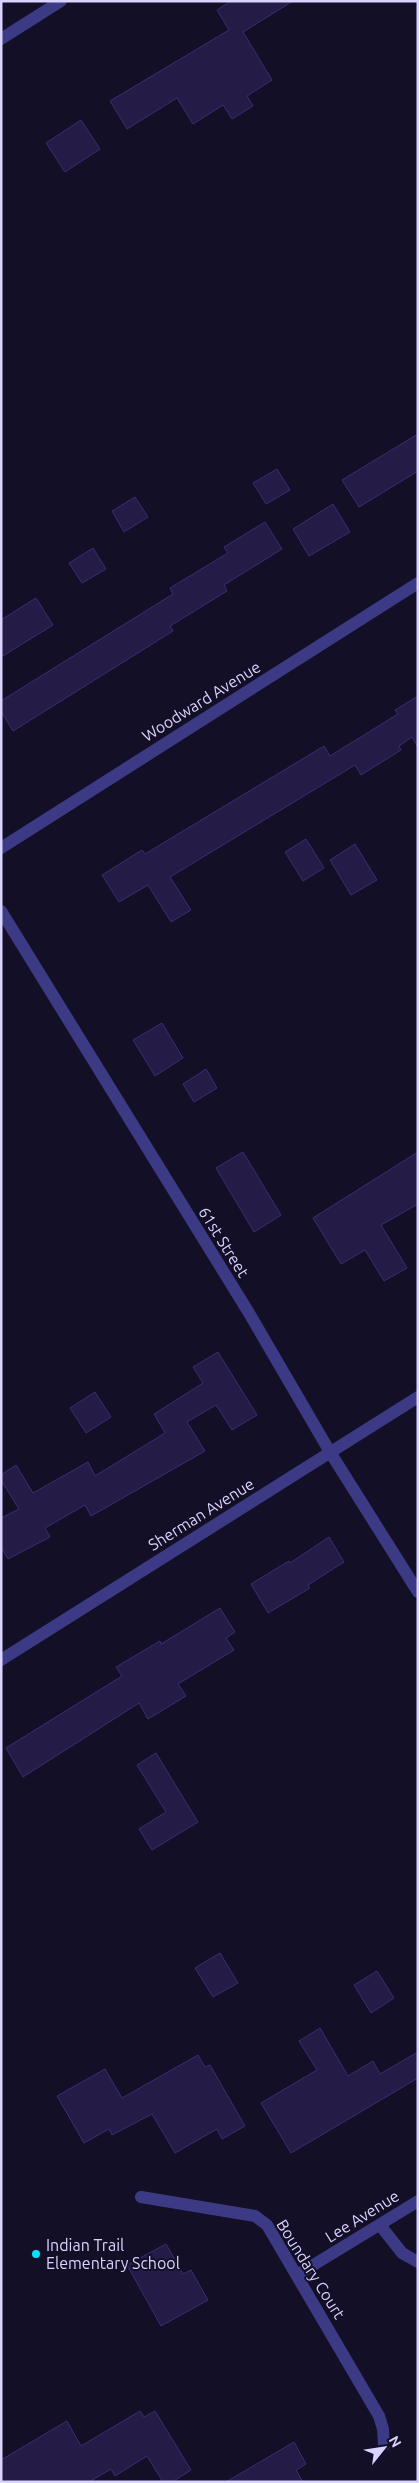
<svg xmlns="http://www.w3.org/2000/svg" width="419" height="2483" viewBox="0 0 419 2483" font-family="Ubuntu,sans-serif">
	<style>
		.building { fill: #241b47; stroke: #3b2d73 }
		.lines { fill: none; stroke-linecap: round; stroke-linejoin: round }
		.minor { stroke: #3d3a85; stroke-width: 12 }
		.poi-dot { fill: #00e5ff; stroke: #130f26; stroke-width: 2 }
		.labels { text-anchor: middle; stroke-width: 4; stroke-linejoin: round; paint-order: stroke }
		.street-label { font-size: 16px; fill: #d9d4ff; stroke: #130f26 }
		.poi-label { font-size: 16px; fill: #d9d4ff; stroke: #130f26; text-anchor: start }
	</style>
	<rect width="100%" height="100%" fill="#130f26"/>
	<g class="building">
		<path d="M 231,1 L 293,1 L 243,32 L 272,80 L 247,96 L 253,106 L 232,119 L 223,105 L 193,124 L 177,98 L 127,129 L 110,101 L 229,30 L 217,10 Z"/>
		<path d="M 81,120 L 100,149 L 65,172 L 46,143 Z"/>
		<path d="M 418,434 L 418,471 L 359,507 L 342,480 Z"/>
		<path d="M 277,469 L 290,490 L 266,504 L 253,483 Z"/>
		<path d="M 135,497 L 148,517 L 124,532 L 112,511 Z"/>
		<path d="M 333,504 L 350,532 L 309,556 L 293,529 Z"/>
		<path d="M 265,522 L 282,549 L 224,585 L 227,591 L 170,626 L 173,631 L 13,731 L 1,711 L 1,701 L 173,594 L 170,588 L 228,553 L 224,547 Z"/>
		<path d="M 93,548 L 106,569 L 82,583 L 69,563 Z"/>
		<path d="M 36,598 L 53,625 L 1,657 L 1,620 Z"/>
		<path d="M 418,696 L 418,747 L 412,737 L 399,746 L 401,750 L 361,775 L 355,765 L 170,877 L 191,910 L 171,922 L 148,885 L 119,902 L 102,875 L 142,850 L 145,854 L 324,746 L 330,756 L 398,714 L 395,710 Z"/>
		<path d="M 306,839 L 324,868 L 303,881 L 285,852 Z"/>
		<path d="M 355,844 L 377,880 L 351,895 L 330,860 Z"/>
		<path d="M 162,1023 L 183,1058 L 155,1076 L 133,1040 Z"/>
		<path d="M 206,1069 L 217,1088 L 194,1102 L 183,1084 Z"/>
		<path d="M 243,1152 L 281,1215 L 254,1232 L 216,1168 Z"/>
		<path d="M 418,1152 L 418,1204 L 381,1225 L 407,1268 L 384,1281 L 365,1250 L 341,1264 L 313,1218 Z"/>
		<path d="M 218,1352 L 257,1415 L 232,1430 L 216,1405 L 187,1422 L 205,1451 L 91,1516 L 85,1505 L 45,1528 L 50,1537 L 8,1559 L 1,1547 L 1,1518 L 19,1509 L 1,1480 L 1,1475 L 16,1465 L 33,1493 L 88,1462 L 95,1476 L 165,1433 L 154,1414 L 203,1383 L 193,1367 Z"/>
		<path d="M 95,1392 L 111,1417 L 86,1433 L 70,1408 Z"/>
		<path d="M 329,1537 L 344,1562 L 308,1585 L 310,1588 L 268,1613 L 251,1584 L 289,1561 L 290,1563 Z"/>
		<path d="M 220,1608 L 235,1632 L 226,1638 L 234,1650 L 178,1684 L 186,1696 L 148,1719 L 139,1703 L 23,1777 L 6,1748 L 122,1676 L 116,1667 L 160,1641 L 161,1644 Z"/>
		<path d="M 156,1753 L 198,1822 L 152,1850 L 139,1829 L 166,1812 L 137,1765 Z"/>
		<path d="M 220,1953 L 238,1983 L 213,1997 L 195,1968 Z"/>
		<path d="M 377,1971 L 394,1998 L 371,2013 L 354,1985 Z"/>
		<path d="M 320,2028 L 348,2076 L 373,2061 L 380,2074 L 418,2052 L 418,2078 L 291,2153 L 261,2103 L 317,2070 L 299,2041 Z"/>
		<path d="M 198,2055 L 205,2067 L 210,2065 L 245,2126 L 222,2139 L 217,2129 L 175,2153 L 152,2114 L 112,2135 L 109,2129 L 84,2143 L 57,2096 L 105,2069 L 122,2098 Z"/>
		<path d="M 166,2244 L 183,2274 L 191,2270 L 208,2300 L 161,2326 L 127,2265 Z"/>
		<path d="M 140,2411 L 144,2417 L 155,2411 L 191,2470 L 172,2482 L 163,2482 L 147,2456 L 115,2476 L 111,2469 L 89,2482 L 1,2482 L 1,2460 L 67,2421 L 81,2446 Z"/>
		<path d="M 294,2442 L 306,2464 L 296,2470 L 303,2482 L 226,2482 Z"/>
	</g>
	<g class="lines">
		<g class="minor">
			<path d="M 1,39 L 61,1"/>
			<path d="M 1,848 L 418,583"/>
			<path d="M 1,911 L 249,1313 L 330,1452 L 418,1592"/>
			<path d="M 1,1660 L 418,1397"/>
			<path d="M 141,2197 L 255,2216 L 267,2225 L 379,2416 L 383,2429 L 384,2445"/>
			<path d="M 380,2225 L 402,2253 L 418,2262"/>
			<path d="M 297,2275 L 418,2201"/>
		</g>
	</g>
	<circle class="poi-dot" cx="36" cy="2254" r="5"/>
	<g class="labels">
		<g class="street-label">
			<text transform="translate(201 701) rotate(-32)" y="6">Woodward Avenue</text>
			<text transform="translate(224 1242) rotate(58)" y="6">61st Street</text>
			<text transform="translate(201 1514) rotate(-32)" y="6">Sherman Avenue</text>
			<text transform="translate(362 2216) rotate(-32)" y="6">Lee Avenue</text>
			<text transform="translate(311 2269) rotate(58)" y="6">Boundary Court</text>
		</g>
		<g class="poi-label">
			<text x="46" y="2251">Indian Trail<tspan x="46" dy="18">Elementary School</tspan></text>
		</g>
	</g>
	<rect width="419" height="2483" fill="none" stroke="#d9d4ff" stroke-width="5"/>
	<g transform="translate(384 2448) rotate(60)" stroke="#130f26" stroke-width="4" paint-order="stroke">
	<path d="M0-4L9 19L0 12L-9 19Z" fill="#d9d4ff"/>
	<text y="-8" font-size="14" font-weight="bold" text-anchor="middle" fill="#d9d4ff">N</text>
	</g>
</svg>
